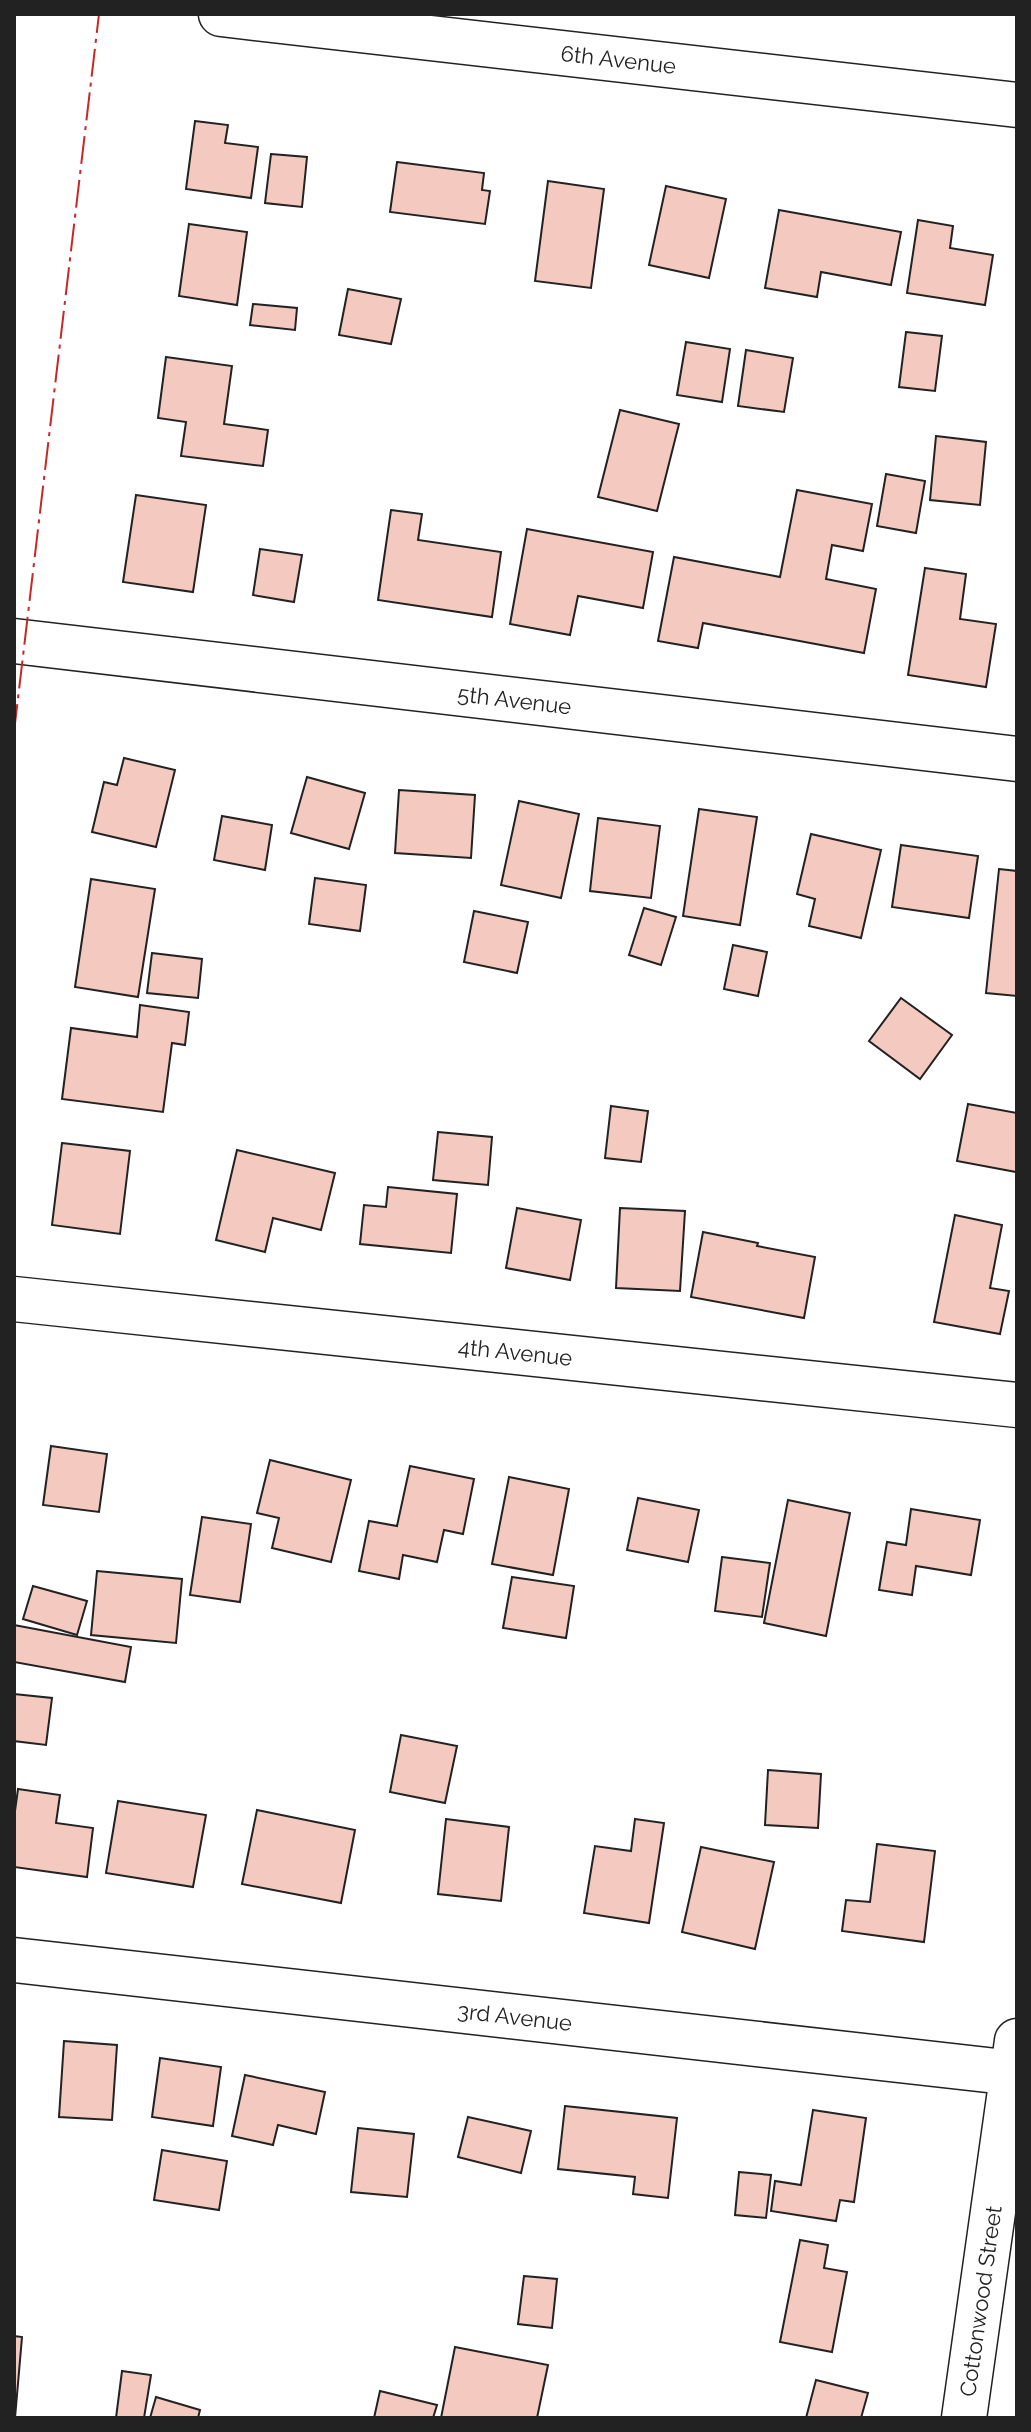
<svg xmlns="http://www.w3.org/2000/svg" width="1031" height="2432" viewBox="0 0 1031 2432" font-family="Raleway,sans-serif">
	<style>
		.building { fill: #f3c9c0; stroke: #222; stroke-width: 2 }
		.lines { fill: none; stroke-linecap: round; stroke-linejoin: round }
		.minor-casing { stroke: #222; stroke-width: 47 }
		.minor { stroke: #fff; stroke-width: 44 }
		.power { stroke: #c62828; stroke-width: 2; stroke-dasharray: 28 6 4 6; stroke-linecap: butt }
		.labels { text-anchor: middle; stroke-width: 6; stroke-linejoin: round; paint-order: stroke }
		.street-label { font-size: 22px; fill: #222; stroke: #fff }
	</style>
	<rect width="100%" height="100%" fill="#fff"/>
	<g class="building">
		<path d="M 195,121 L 228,125 L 225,143 L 258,147 L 251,198 L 186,189 Z"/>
		<path d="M 271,154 L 307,157 L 302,207 L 265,203 Z"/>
		<path d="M 397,162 L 484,173 L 482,190 L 490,191 L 485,224 L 390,212 Z"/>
		<path d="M 548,181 L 604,189 L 591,288 L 535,281 Z"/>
		<path d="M 666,186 L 726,199 L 709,278 L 649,265 Z"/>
		<path d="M 779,210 L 901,232 L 891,285 L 821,272 L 817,297 L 765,288 Z"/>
		<path d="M 918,220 L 953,226 L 950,248 L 993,255 L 985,305 L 907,293 Z"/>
		<path d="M 189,224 L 247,232 L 237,305 L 179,296 Z"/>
		<path d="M 348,289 L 401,299 L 391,344 L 339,335 Z"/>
		<path d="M 253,304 L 297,308 L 295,330 L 250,325 Z"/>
		<path d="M 906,332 L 942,336 L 935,391 L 899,387 Z"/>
		<path d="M 686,342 L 730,349 L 722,402 L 677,395 Z"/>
		<path d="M 746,350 L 793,358 L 784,412 L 738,406 Z"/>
		<path d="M 166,357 L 232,366 L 224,424 L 268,430 L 263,466 L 181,456 L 186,422 L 158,418 Z"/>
		<path d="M 620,410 L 679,424 L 657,511 L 598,497 Z"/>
		<path d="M 936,436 L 986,442 L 980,505 L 930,500 Z"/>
		<path d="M 886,474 L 925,481 L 916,533 L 877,526 Z"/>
		<path d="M 797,490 L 872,504 L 863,551 L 832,545 L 826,579 L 876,589 L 864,653 L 703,623 L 698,648 L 658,641 L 674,557 L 780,577 Z"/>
		<path d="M 136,495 L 206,505 L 193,592 L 123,582 Z"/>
		<path d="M 391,510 L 422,514 L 418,540 L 501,552 L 492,617 L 378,600 Z"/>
		<path d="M 527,529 L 653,552 L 643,608 L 578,596 L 570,635 L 510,624 Z"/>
		<path d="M 260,549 L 302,555 L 294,602 L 253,595 Z"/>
		<path d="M 925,568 L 966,574 L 960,619 L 996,624 L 986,687 L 908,675 Z"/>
		<path d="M 124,758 L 175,770 L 156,847 L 92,832 L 104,782 L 117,785 Z"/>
		<path d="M 307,777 L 365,793 L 349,849 L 291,833 Z"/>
		<path d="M 399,790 L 475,795 L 471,858 L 395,853 Z"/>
		<path d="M 519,801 L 579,814 L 561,898 L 501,885 Z"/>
		<path d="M 699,809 L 757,817 L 740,925 L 683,916 Z"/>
		<path d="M 222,816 L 272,825 L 265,870 L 214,860 Z"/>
		<path d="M 598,818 L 660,826 L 651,898 L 590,891 Z"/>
		<path d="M 811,834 L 881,850 L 861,938 L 809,926 L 815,899 L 797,894 Z"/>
		<path d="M 901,845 L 978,856 L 969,918 L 892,907 Z"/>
		<path d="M 999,869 L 1017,871 L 1017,996 L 986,993 Z"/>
		<path d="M 315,878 L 366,885 L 360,931 L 309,924 Z"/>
		<path d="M 91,879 L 155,889 L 138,997 L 75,987 Z"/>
		<path d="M 644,908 L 676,917 L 661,965 L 629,955 Z"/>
		<path d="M 474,911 L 528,922 L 517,973 L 464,962 Z"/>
		<path d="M 733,945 L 767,952 L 758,996 L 724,989 Z"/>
		<path d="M 152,953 L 202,959 L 198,998 L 147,993 Z"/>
		<path d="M 901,998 L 952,1035 L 920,1079 L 869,1041 Z"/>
		<path d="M 140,1005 L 189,1012 L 185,1045 L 172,1043 L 163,1112 L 62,1099 L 71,1028 L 137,1037 Z"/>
		<path d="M 968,1104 L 1017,1113 L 1016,1172 L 957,1161 Z"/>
		<path d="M 611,1106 L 648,1111 L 641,1162 L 605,1158 Z"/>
		<path d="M 438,1132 L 492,1137 L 488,1185 L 433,1180 Z"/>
		<path d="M 62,1143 L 130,1151 L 120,1234 L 52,1225 Z"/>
		<path d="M 237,1150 L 335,1173 L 321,1230 L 273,1218 L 265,1252 L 216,1240 Z"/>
		<path d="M 388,1187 L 457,1194 L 451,1253 L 360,1244 L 364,1205 L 386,1207 Z"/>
		<path d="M 517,1208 L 581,1220 L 570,1280 L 506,1268 Z"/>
		<path d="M 620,1208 L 685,1211 L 680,1291 L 616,1288 Z"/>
		<path d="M 955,1215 L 1002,1225 L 990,1288 L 1009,1291 L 1000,1334 L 934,1322 Z"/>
		<path d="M 703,1232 L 758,1243 L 757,1246 L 815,1257 L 804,1318 L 691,1297 Z"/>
		<path d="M 51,1446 L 107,1454 L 99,1512 L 43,1505 Z"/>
		<path d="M 270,1460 L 351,1480 L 331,1562 L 272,1548 L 279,1518 L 257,1513 Z"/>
		<path d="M 410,1466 L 474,1479 L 463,1534 L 444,1530 L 437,1562 L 403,1555 L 399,1579 L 359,1571 L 369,1521 L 397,1526 Z"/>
		<path d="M 509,1477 L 569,1489 L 553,1575 L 492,1564 Z"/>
		<path d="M 638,1498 L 699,1510 L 688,1562 L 627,1550 Z"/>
		<path d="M 788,1500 L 850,1513 L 826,1636 L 764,1623 Z"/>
		<path d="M 911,1509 L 980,1520 L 971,1575 L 916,1566 L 912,1595 L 879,1590 L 887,1542 L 906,1545 Z"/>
		<path d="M 202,1517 L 251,1524 L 240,1602 L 190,1595 Z"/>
		<path d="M 722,1557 L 770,1563 L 762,1617 L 715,1611 Z"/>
		<path d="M 97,1571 L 182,1579 L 176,1643 L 91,1635 Z"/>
		<path d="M 512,1577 L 574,1586 L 566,1638 L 503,1628 Z"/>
		<path d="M 33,1586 L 87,1601 L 77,1635 L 23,1619 Z"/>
		<path d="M 14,1625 L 131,1647 L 125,1682 L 14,1662 Z"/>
		<path d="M 14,1694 L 52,1698 L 46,1745 L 14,1741 Z"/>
		<path d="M 401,1735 L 457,1746 L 445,1803 L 390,1792 Z"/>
		<path d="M 768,1770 L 821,1774 L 818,1828 L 765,1825 Z"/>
		<path d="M 18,1789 L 60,1795 L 56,1823 L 93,1828 L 87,1877 L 14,1867 L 14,1818 Z"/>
		<path d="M 118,1801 L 206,1815 L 193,1887 L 106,1873 Z"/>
		<path d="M 257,1810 L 355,1830 L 341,1903 L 242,1884 Z"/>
		<path d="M 446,1819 L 509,1827 L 501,1901 L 438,1894 Z"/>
		<path d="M 635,1819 L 664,1823 L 649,1923 L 584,1913 L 595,1846 L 631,1851 Z"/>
		<path d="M 877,1844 L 935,1851 L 924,1942 L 842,1931 L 846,1900 L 870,1902 Z"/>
		<path d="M 701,1847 L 774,1862 L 755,1949 L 682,1932 Z"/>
		<path d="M 64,2041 L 117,2045 L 112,2120 L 59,2117 Z"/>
		<path d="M 160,2058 L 221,2067 L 213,2126 L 152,2117 Z"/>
		<path d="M 245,2075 L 325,2092 L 316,2134 L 278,2125 L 273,2145 L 232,2136 Z"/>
		<path d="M 565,2106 L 677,2118 L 668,2198 L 633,2194 L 635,2177 L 558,2169 Z"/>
		<path d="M 813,2110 L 866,2118 L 854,2202 L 840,2200 L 836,2221 L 771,2211 L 775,2181 L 801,2185 Z"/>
		<path d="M 468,2117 L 531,2131 L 521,2173 L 458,2157 Z"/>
		<path d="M 358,2128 L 414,2134 L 407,2197 L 351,2192 Z"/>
		<path d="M 162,2150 L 227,2161 L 219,2210 L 154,2200 Z"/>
		<path d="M 739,2172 L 771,2175 L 766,2218 L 735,2215 Z"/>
		<path d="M 800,2240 L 828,2245 L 824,2268 L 847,2272 L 832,2352 L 780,2342 Z"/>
		<path d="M 524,2276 L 557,2279 L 552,2328 L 518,2324 Z"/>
		<path d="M 14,2336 L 22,2337 L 15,2418 L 14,2418 Z"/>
		<path d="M 455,2347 L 548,2365 L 537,2418 L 441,2418 Z"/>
		<path d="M 122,2371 L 151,2375 L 144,2418 L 116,2418 Z"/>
		<path d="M 816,2380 L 868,2393 L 861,2418 L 806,2418 Z"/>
		<path d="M 380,2391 L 437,2405 L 433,2418 L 374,2418 Z"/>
		<path d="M 156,2397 L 200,2410 L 198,2418 L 150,2418 Z"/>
	</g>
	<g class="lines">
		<g class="minor-casing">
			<g id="minor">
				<path id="s1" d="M 221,14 L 1017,105"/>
				<path id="s2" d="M 14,641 L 1017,759"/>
				<path id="s3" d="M 14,1299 L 1017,1405"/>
				<path id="s4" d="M 14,1960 L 1014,2073"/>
				<path id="s5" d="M 964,2418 L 1017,2041"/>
			</g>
		</g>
		<use href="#minor" class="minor"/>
		<path class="power" d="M 14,732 L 99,14"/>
	</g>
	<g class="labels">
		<g class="street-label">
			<text dy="8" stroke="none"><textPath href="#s1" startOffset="400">6th Avenue</textPath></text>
			<text dy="8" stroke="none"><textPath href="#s2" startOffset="504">5th Avenue</textPath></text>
			<text dy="8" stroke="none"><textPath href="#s3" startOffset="504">4th Avenue</textPath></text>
			<text dy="8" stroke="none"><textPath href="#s4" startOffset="504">3rd Avenue</textPath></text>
			<text dy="8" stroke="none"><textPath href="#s5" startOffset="118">Cottonwood Street</textPath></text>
		</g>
	</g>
	<rect width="1031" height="2432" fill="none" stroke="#222222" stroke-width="32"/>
</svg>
